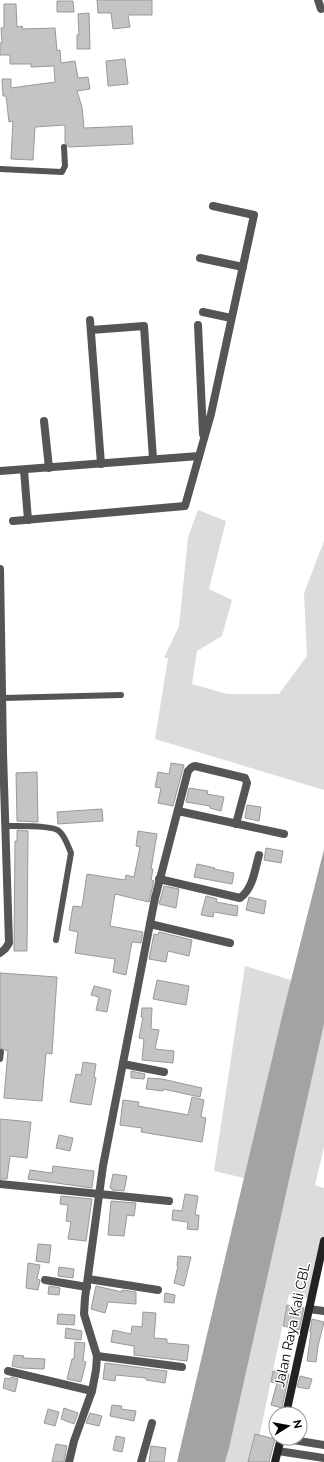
<svg xmlns="http://www.w3.org/2000/svg" width="324" height="1462" viewBox="0 0 324 1462" font-family="Raleway,sans-serif">
	<style>
		.green { fill: #dcdcdc }
		.water { fill: #a3a3a3 }
		.building { fill: #c4c4c4; stroke: #999 }
		.lines { fill: none; stroke-linecap: round; stroke-linejoin: round }
		.service { stroke: #555; stroke-width: 6 }
		.minor { stroke: #555; stroke-width: 8 }
		.secondary { stroke: #222; stroke-width: 8 }
		.labels { text-anchor: middle; stroke-width: 3; stroke-linejoin: round; paint-order: stroke }
		.street-label { font-size: 14px; fill: #000; stroke: #fff }
	</style>
	<rect width="100%" height="100%" fill="#fff"/>
	<g class="green">
		<path d="M 198,510 L 226,521 L 209,589 L 232,600 L 222,636 L 197,651 L 192,684 L 227,694 L 279,694 L 307,656 L 304,593 L 324,541 L 324,790 L 155,739 L 168,658 L 164,658 L 179,626 L 188,537 Z"/>
		<path d="M 245,966 L 291,980 L 244,1178 L 214,1171 Z"/>
		<path d="M 324,1024 L 324,1147 L 315,1185 L 324,1188 L 324,1239 L 313,1300 L 289,1294 L 254,1462 L 225,1462 Z"/>
	</g>
	<path class="water" d="M 324,849 L 324,1024 L 229,1448 L 225,1462 L 177,1462 L 284,1008 Z"/>
	<g class="building">
		<path d="M 97,0 L 152,0 L 152,15 L 128,15 L 130,27 L 113,29 L 111,13 L 98,13 Z"/>
		<path d="M 57,1 L 73,1 L 74,12 L 57,12 Z"/>
		<path d="M 4,4 L 16,4 L 17,27 L 22,26 L 23,29 L 55,28 L 57,51 L 60,50 L 61,63 L 75,61 L 78,78 L 88,77 L 90,89 L 77,91 L 82,107 L 84,128 L 132,126 L 133,144 L 69,147 L 65,143 L 65,125 L 35,127 L 33,160 L 11,159 L 13,121 L 9,122 L 6,96 L 3,96 L 2,79 L 11,79 L 11,88 L 55,82 L 54,66 L 31,67 L 31,64 L 10,64 L 10,55 L 0,55 L 0,43 L 2,43 L 1,28 L 4,27 Z"/>
		<path d="M 89,13 L 90,49 L 77,49 L 77,35 L 79,35 L 78,14 Z"/>
		<path d="M 125,59 L 128,84 L 108,86 L 106,61 Z"/>
		<path d="M 171,763 L 184,765 L 173,806 L 158,803 L 161,788 L 155,787 L 158,772 L 169,774 Z"/>
		<path d="M 37,772 L 38,822 L 17,821 L 16,773 Z"/>
		<path d="M 189,788 L 208,791 L 207,794 L 224,797 L 221,811 L 210,808 L 210,806 L 186,802 Z"/>
		<path d="M 247,805 L 261,807 L 259,821 L 245,818 Z"/>
		<path d="M 102,809 L 103,821 L 58,824 L 57,812 Z"/>
		<path d="M 17,830 L 28,831 L 27,951 L 14,951 L 15,841 L 17,841 Z"/>
		<path d="M 138,831 L 157,834 L 151,869 L 153,869 L 151,880 L 154,881 L 149,902 L 115,894 L 110,926 L 143,932 L 141,943 L 132,942 L 126,975 L 113,972 L 115,959 L 75,953 L 78,932 L 69,930 L 73,906 L 82,907 L 87,874 L 125,880 L 126,875 L 134,877 L 140,847 L 136,846 Z"/>
		<path d="M 266,848 L 283,851 L 281,863 L 264,860 Z"/>
		<path d="M 197,864 L 215,868 L 214,869 L 234,873 L 232,884 L 194,877 Z"/>
		<path d="M 164,886 L 179,889 L 176,908 L 159,904 Z"/>
		<path d="M 206,896 L 217,899 L 216,902 L 238,906 L 237,916 L 214,912 L 213,917 L 201,915 Z"/>
		<path d="M 249,897 L 266,901 L 264,914 L 246,910 Z"/>
		<path d="M 159,932 L 192,940 L 189,956 L 168,951 L 166,962 L 149,959 L 154,934 L 158,935 Z"/>
		<path d="M 0,973 L 57,977 L 52,1054 L 46,1053 L 42,1101 L 4,1098 L 8,1051 L 0,1048 Z"/>
		<path d="M 157,980 L 189,986 L 186,1005 L 153,999 Z"/>
		<path d="M 94,986 L 111,990 L 107,1012 L 96,1010 L 99,997 L 91,995 Z"/>
		<path d="M 142,1008 L 152,1008 L 151,1029 L 159,1030 L 155,1049 L 174,1051 L 173,1063 L 142,1060 L 144,1039 L 139,1038 L 143,1017 L 141,1017 Z"/>
		<path d="M 83,1062 L 96,1064 L 94,1077 L 96,1078 L 91,1105 L 70,1102 L 76,1074 L 81,1075 Z"/>
		<path d="M 131,1071 L 145,1074 L 144,1079 L 131,1078 Z"/>
		<path d="M 148,1078 L 162,1079 L 202,1088 L 200,1097 L 163,1089 L 163,1091 L 146,1089 Z"/>
		<path d="M 192,1097 L 204,1100 L 201,1117 L 206,1118 L 202,1142 L 141,1132 L 142,1128 L 120,1125 L 123,1100 L 139,1102 L 138,1106 L 188,1115 Z"/>
		<path d="M 0,1119 L 31,1122 L 27,1158 L 10,1156 L 7,1179 L 0,1179 Z"/>
		<path d="M 59,1135 L 73,1138 L 70,1151 L 56,1148 Z"/>
		<path d="M 53,1166 L 94,1171 L 92,1188 L 28,1179 L 30,1170 L 52,1173 Z"/>
		<path d="M 113,1174 L 127,1176 L 124,1191 L 112,1190 L 112,1188 L 110,1188 Z"/>
		<path d="M 185,1194 L 198,1196 L 195,1215 L 199,1215 L 198,1230 L 187,1229 L 188,1222 L 172,1220 L 173,1210 L 182,1211 Z"/>
		<path d="M 61,1196 L 92,1199 L 86,1241 L 68,1239 L 71,1222 L 66,1221 L 68,1205 L 60,1204 Z"/>
		<path d="M 111,1201 L 136,1203 L 134,1216 L 127,1215 L 124,1236 L 108,1235 Z"/>
		<path d="M 38,1244 L 51,1245 L 49,1263 L 36,1261 Z"/>
		<path d="M 178,1256 L 191,1257 L 184,1286 L 174,1283 L 178,1266 L 177,1266 Z"/>
		<path d="M 28,1263 L 40,1265 L 37,1279 L 40,1280 L 38,1290 L 26,1288 Z"/>
		<path d="M 59,1267 L 74,1269 L 73,1278 L 58,1276 Z"/>
		<path d="M 49,1286 L 60,1288 L 59,1295 L 48,1294 Z"/>
		<path d="M 96,1286 L 122,1292 L 122,1290 L 136,1292 L 136,1304 L 108,1302 L 105,1313 L 91,1309 Z"/>
		<path d="M 165,1293 L 175,1295 L 174,1303 L 164,1302 Z"/>
		<path d="M 287,1305 L 304,1308 L 299,1330 L 283,1326 Z"/>
		<path d="M 143,1312 L 156,1313 L 154,1338 L 167,1339 L 167,1343 L 189,1345 L 187,1361 L 134,1355 L 134,1346 L 111,1342 L 113,1330 L 131,1334 L 132,1326 L 142,1327 Z"/>
		<path d="M 58,1314 L 75,1315 L 74,1325 L 57,1324 Z"/>
		<path d="M 312,1319 L 324,1322 L 318,1346 L 316,1362 L 307,1361 L 311,1332 L 310,1332 Z"/>
		<path d="M 66,1328 L 82,1331 L 81,1340 L 65,1338 Z"/>
		<path d="M 75,1342 L 85,1343 L 83,1361 L 86,1362 L 81,1382 L 67,1379 L 72,1359 L 74,1359 Z"/>
		<path d="M 14,1355 L 24,1356 L 23,1358 L 45,1359 L 44,1369 L 21,1368 L 12,1366 Z"/>
		<path d="M 105,1363 L 167,1371 L 165,1383 L 146,1380 L 146,1378 L 116,1375 L 115,1381 L 103,1379 Z"/>
		<path d="M 273,1371 L 289,1374 L 282,1408 L 271,1405 L 277,1383 L 271,1382 Z"/>
		<path d="M 300,1376 L 312,1379 L 309,1389 L 297,1387 Z"/>
		<path d="M 11,1377 L 18,1379 L 15,1392 L 3,1388 L 5,1378 L 10,1379 Z"/>
		<path d="M 112,1405 L 122,1406 L 121,1409 L 136,1411 L 134,1421 L 110,1416 Z"/>
		<path d="M 64,1408 L 78,1413 L 74,1424 L 61,1419 Z"/>
		<path d="M 48,1409 L 59,1412 L 55,1426 L 44,1423 Z"/>
		<path d="M 90,1413 L 102,1416 L 99,1426 L 86,1423 Z"/>
		<path d="M 255,1434 L 275,1439 L 269,1462 L 248,1462 Z"/>
		<path d="M 116,1436 L 125,1438 L 122,1452 L 113,1450 Z"/>
		<path d="M 56,1444 L 67,1446 L 64,1462 L 52,1462 Z"/>
		<path d="M 151,1446 L 166,1448 L 164,1462 L 149,1462 Z"/>
	</g>
	<g class="lines">
		<g class="service">
			<path d="M 0,169 L 62,172 L 65,166 L 64,147"/>
			<path d="M 3,698 L 121,695"/>
			<path d="M 6,826 C 16,826 53,825 59,831 C 65,836 68,846 71,853 L 56,940"/>
			<path d="M 0,1059 L 1,1052"/>
		</g>
		<g class="minor">
			<path d="M 318,0 L 321,9"/>
			<path d="M 200,258 L 243,267"/>
			<path d="M 203,312 L 231,318"/>
			<path d="M 90,320 L 101,464"/>
			<path d="M 198,325 L 203,434"/>
			<path d="M 91,330 L 144,326 L 153,459"/>
			<path d="M 44,421 L 49,468"/>
			<path d="M 24,470 L 28,520"/>
			<path d="M 0,471 L 199,456"/>
			<path d="M 13,521 L 185,506 L 211,414 L 254,215 L 213,206"/>
			<path d="M 0,569 L 3,753 L 9,943 L 5,949 L 0,953"/>
			<path d="M 178,811 L 284,834"/>
			<path d="M 159,879 L 240,898 C 253,889 255,869 259,855"/>
			<path d="M 150,924 L 230,943"/>
			<path d="M 123,1064 L 164,1072"/>
			<path d="M 0,1184 L 169,1201"/>
			<path d="M 88,1279 L 158,1290"/>
			<path d="M 45,1280 L 87,1287"/>
			<path d="M 309,1309 L 324,1311"/>
			<path d="M 97,1356 L 182,1367"/>
			<path d="M 8,1371 L 92,1391"/>
			<path d="M 281,1438 L 324,1445"/>
			<path d="M 278,1451 L 324,1458"/>
			<path d="M 69,1462 L 74,1441 L 92,1391 L 96,1370 L 97,1356 L 84,1314 L 85,1298 L 103,1166 L 155,898 L 188,771 L 192,767 L 195,766 L 245,778 L 247,783 L 236,824"/>
			<path d="M 141,1462 L 152,1423"/>
		</g>
		<g class="secondary">
			<path d="M 286,1414 L 324,1241"/>
			<path d="M 275,1462 L 281,1438"/>
		</g>
	</g>
	<g class="labels">
		<g class="street-label">
			<text transform="translate(292 1325) rotate(-78)" y="5">Jalan Raya Kali CBL</text>
		</g>
	</g>
	<g transform="translate(288 1426) rotate(79)"><circle r="19" fill="#ffffff" stroke="#999999"/>
	<path d="M0-3L7 15L0 10L-7 15Z" fill="#000000"/>
	<text y="-6" font-size="11" font-weight="bold" text-anchor="middle" fill="#000000">N</text>
	</g>
</svg>
